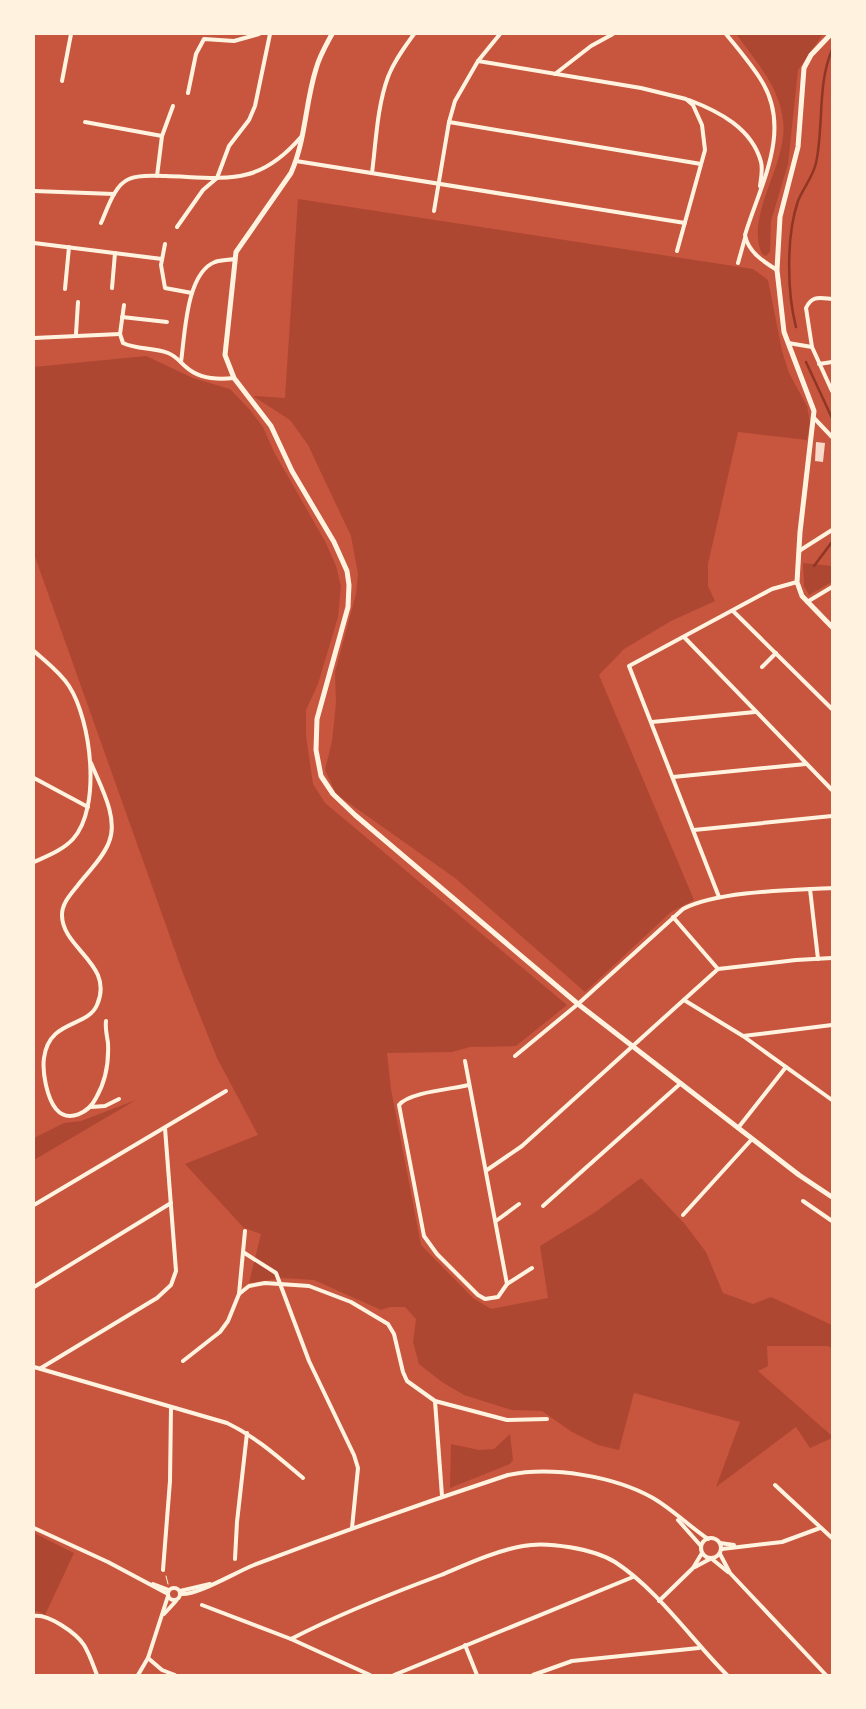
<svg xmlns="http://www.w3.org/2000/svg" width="866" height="1709" viewBox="0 0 866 1709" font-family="'DejaVu Sans',sans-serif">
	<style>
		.green { fill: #ae4732 }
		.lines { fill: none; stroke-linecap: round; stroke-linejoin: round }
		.stream { stroke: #8f3625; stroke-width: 2.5 }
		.building { fill: #f7dbc8 }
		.path { stroke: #fff3e0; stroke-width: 1 }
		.minor { stroke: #fff3e0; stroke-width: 4 }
		.tertiary { stroke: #fff3e0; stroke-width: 5 }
	</style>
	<rect width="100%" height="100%" fill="#c8553d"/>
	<g class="green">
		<path d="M 736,34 L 823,34 L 798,70 L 788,164 L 771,221 L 770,252 L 766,256 L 762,254 C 744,214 789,164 783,120 C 779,86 755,60 736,34 Z"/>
		<path d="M 298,199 L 753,269 L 768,280 L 782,351 L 789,373 L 807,406 L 810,422 L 807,440 L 738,432 L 708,564 L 708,586 L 715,601 L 671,621 L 624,649 L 599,675 L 694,900 L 671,912 L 585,992 L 455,878 L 336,794 L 325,770 L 332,741 L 336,703 L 335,672 L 356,594 L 358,574 L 351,536 L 308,445 L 290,420 L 253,396 L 285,398 Z"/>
		<path d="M 146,356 L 193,378 L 230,389 L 250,410 L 263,427 L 274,452 L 326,543 L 336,566 L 341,586 L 338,617 L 318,684 L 306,710 L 306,736 L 313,784 L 325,803 L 567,1005 L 516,1046 L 470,1047 L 452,1052 L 387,1053 L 391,1089 L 421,1245 L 473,1298 L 491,1309 L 548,1298 L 540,1246 L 594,1213 L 641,1178 L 684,1223 L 706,1252 L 723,1293 L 753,1304 L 771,1297 L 832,1325 L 832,1348 L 827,1346 L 767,1346 L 768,1366 L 758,1371 L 832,1436 L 832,1438 L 810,1448 L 796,1427 L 716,1487 L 740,1422 L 634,1393 L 619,1450 L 598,1445 L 572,1432 L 542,1411 L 512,1410 L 464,1395 L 442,1382 L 419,1364 L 413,1342 L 416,1319 L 405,1307 L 390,1307 L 381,1310 L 314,1280 L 283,1278 L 249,1283 L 261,1234 L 244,1228 L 185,1164 L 258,1135 L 217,1058 L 184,976 L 34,554 L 34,367 Z"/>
		<path d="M 803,563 L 832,566 L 832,582 L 809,595 L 804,586 Z"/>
		<path d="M 136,1100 L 34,1160 L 34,1138 L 64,1123 L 81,1121 Z"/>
		<path d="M 510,1434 L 513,1460 L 510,1464 L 450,1488 L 451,1444 L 479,1450 L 494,1449 Z"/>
		<path d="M 34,1533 L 74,1553 L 45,1615 L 37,1611 L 34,1613 Z"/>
	</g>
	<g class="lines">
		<g class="stream">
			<path d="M 796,327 C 787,292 786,236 798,201 C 803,188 813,177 816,163 C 824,126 817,85 832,50"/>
			<path d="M 806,362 L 832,418"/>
			<path d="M 814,566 L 832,542"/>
		</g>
	</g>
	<path class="building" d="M 816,442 L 825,443 L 823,462 L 815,461 Z"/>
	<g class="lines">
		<path class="path" d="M 166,1576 L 168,1584"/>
		<g class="minor">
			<path d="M 726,34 C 738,49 751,64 761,80 C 793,130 760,185 745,235 C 748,252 764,262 777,270"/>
			<path d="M 478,61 L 641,88 L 686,99 L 693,105 L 702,125 L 705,150 L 677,251"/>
			<path d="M 555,74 L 591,46 L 613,34"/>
			<path d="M 62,81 L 71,34"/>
			<path d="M 188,93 L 196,54 L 204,39 L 234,41 L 259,34"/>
			<path d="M 689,100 C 718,111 752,128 761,162 C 763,169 761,179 760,186"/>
			<path d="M 85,122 L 162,136"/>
			<path d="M 449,122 L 701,164"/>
			<path d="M 296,161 L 685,223"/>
			<path d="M 372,173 C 376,142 377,107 388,77 C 394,61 404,48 414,34"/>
			<path d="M 157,176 L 162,136 L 173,106"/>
			<path d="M 34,191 L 114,194"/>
			<path d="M 434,211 L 449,122 L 455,101 L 478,61 L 500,34"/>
			<path d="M 101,223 C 107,210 114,185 129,179 C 139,174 155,176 166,176 C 226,178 258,187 301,137"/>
			<path d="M 177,227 L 203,190 L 217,178 L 229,146 L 249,120 L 255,106 L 270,34"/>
			<path d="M 34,243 L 162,259"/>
			<path d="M 165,244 L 161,265 L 165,288 L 192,293"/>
			<path d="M 738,263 L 745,238"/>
			<path d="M 112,288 L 115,253"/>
			<path d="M 65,289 L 69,247"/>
			<path d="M 832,299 C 820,298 812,295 806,308 L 812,347 L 832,391"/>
			<path d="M 124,305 L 120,334 L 123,343 C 137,350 153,347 168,353 C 176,356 180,362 186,367 C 199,379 217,380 234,378"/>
			<path d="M 122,317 L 167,322"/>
			<path d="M 76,334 L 78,302"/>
			<path d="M 34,338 L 120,334"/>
			<path d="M 788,343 L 812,347"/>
			<path d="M 181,362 C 185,335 186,273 215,262 C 221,260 229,260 235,259"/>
			<path d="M 819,364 L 832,362"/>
			<path d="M 814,418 L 832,437"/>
			<path d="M 799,551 L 832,530"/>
			<path d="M 807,602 L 832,587"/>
			<path d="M 733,611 L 832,709"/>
			<path d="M 684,637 L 832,790"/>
			<path d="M 34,651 C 46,662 60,672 69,686 C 91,720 102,807 73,839 C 63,850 47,856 34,862"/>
			<path d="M 762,667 L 776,653"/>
			<path d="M 652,722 L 755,712"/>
			<path d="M 91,763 C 100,785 119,818 109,842 C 103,858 88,872 78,885 C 71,894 62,903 62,915 C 62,949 115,964 97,1005 C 87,1028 49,1019 44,1058 C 42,1072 47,1098 56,1109 C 69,1124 89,1112 96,1098 C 106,1081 109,1063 108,1043 C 107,1036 105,1028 106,1021"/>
			<path d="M 673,777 L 806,764"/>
			<path d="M 34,778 L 88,807"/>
			<path d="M 694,830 L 832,816"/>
			<path d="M 810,889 L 818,959"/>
			<path d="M 719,897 L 629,666 L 772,589 L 797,582"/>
			<path d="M 673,917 L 718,969"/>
			<path d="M 684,1000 L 743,1036 L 832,1100"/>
			<path d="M 743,1036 L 832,1025"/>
			<path d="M 515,1056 L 578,1004 L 683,909 C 717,891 792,890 832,888"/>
			<path d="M 465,1061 L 507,1284"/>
			<path d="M 469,1085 C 453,1089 409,1092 399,1105 L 424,1236 L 437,1254 L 478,1295 L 485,1299 L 498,1297 L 507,1284 L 532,1268"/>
			<path d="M 91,1107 L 105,1106 L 119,1099"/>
			<path d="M 738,1128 L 786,1067"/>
			<path d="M 487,1170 L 522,1146 L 718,969 L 796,960 L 832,958"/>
			<path d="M 803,1201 L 832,1221"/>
			<path d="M 34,1205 L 226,1091"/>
			<path d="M 543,1206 L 681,1083"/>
			<path d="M 683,1215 L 752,1139"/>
			<path d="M 496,1221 L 519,1204"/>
			<path d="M 243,1252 L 276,1273 L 309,1361 L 354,1455 L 358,1468 L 352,1528"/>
			<path d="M 34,1287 L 171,1203"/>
			<path d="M 239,1294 L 245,1231"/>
			<path d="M 183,1361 L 220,1332 L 228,1321 L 239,1294 L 249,1286 L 265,1283 L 309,1286 L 351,1302 L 388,1324 L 394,1334 L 403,1372 L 407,1381 L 435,1401 L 507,1420 L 547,1419"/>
			<path d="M 34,1367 L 227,1423 C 256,1437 278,1457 303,1478"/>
			<path d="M 41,1368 L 157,1298 L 171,1285 L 176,1271 L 165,1128"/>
			<path d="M 435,1401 L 442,1496"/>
			<path d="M 775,1485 L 832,1538"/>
			<path d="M 678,1520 L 701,1546"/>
			<path d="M 34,1528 L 108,1562 L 168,1594"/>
			<circle cx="711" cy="1548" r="10"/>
			<path d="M 720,1543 L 734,1545"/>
			<path d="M 722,1549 L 782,1542 L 820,1528"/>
			<path d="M 720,1554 L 730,1573 L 826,1675"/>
			<path d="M 235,1559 L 237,1522 L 247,1433"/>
			<path d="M 712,1559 L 728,1572"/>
			<path d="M 695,1567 L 710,1559"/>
			<path d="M 163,1570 L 170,1481 L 171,1408"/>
			<path d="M 153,1584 L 169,1590"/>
			<circle cx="174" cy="1594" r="6"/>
			<path d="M 180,1591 L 210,1584"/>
			<path d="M 181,1594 C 198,1595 234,1573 254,1565 C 338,1533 423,1503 508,1475 C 552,1466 614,1476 653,1498 C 672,1509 689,1526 708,1539"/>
			<path d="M 659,1601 L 693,1568 L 702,1553"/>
			<path d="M 202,1605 L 291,1639 L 370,1675"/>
			<path d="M 164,1614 L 176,1601"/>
			<path d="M 34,1616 C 49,1614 76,1633 84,1645 C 90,1655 93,1665 97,1675"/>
			<path d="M 291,1639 C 339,1614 390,1594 441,1575 C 467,1564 495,1551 523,1546 C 547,1541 594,1549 615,1562 C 658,1590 691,1639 727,1675"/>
			<path d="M 465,1645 L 477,1675"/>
			<path d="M 148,1658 L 162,1670 L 175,1675"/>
			<path d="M 138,1675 L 148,1658 L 168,1596"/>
			<path d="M 394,1675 L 633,1577"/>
			<path d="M 533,1675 L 572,1661 L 699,1648"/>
		</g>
		<g class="tertiary">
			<path d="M 332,34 C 326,45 319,57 316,69 C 305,104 306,139 291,173 L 236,252 L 225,355 L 234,378 L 271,426 L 292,471 L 334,542 L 347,571 L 349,585 L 348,607 L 317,719 L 316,750 L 321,776 L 333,794 L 355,815 L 578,1004 L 799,1175 L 832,1197"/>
			<path d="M 831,34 L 811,55 L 804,68 L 798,147 L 780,217 L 777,270 L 784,332 L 814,411 L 800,532 L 797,582 L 802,596 L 832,627"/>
		</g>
	</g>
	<rect width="866" height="1709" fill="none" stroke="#fff3e0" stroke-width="70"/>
</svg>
